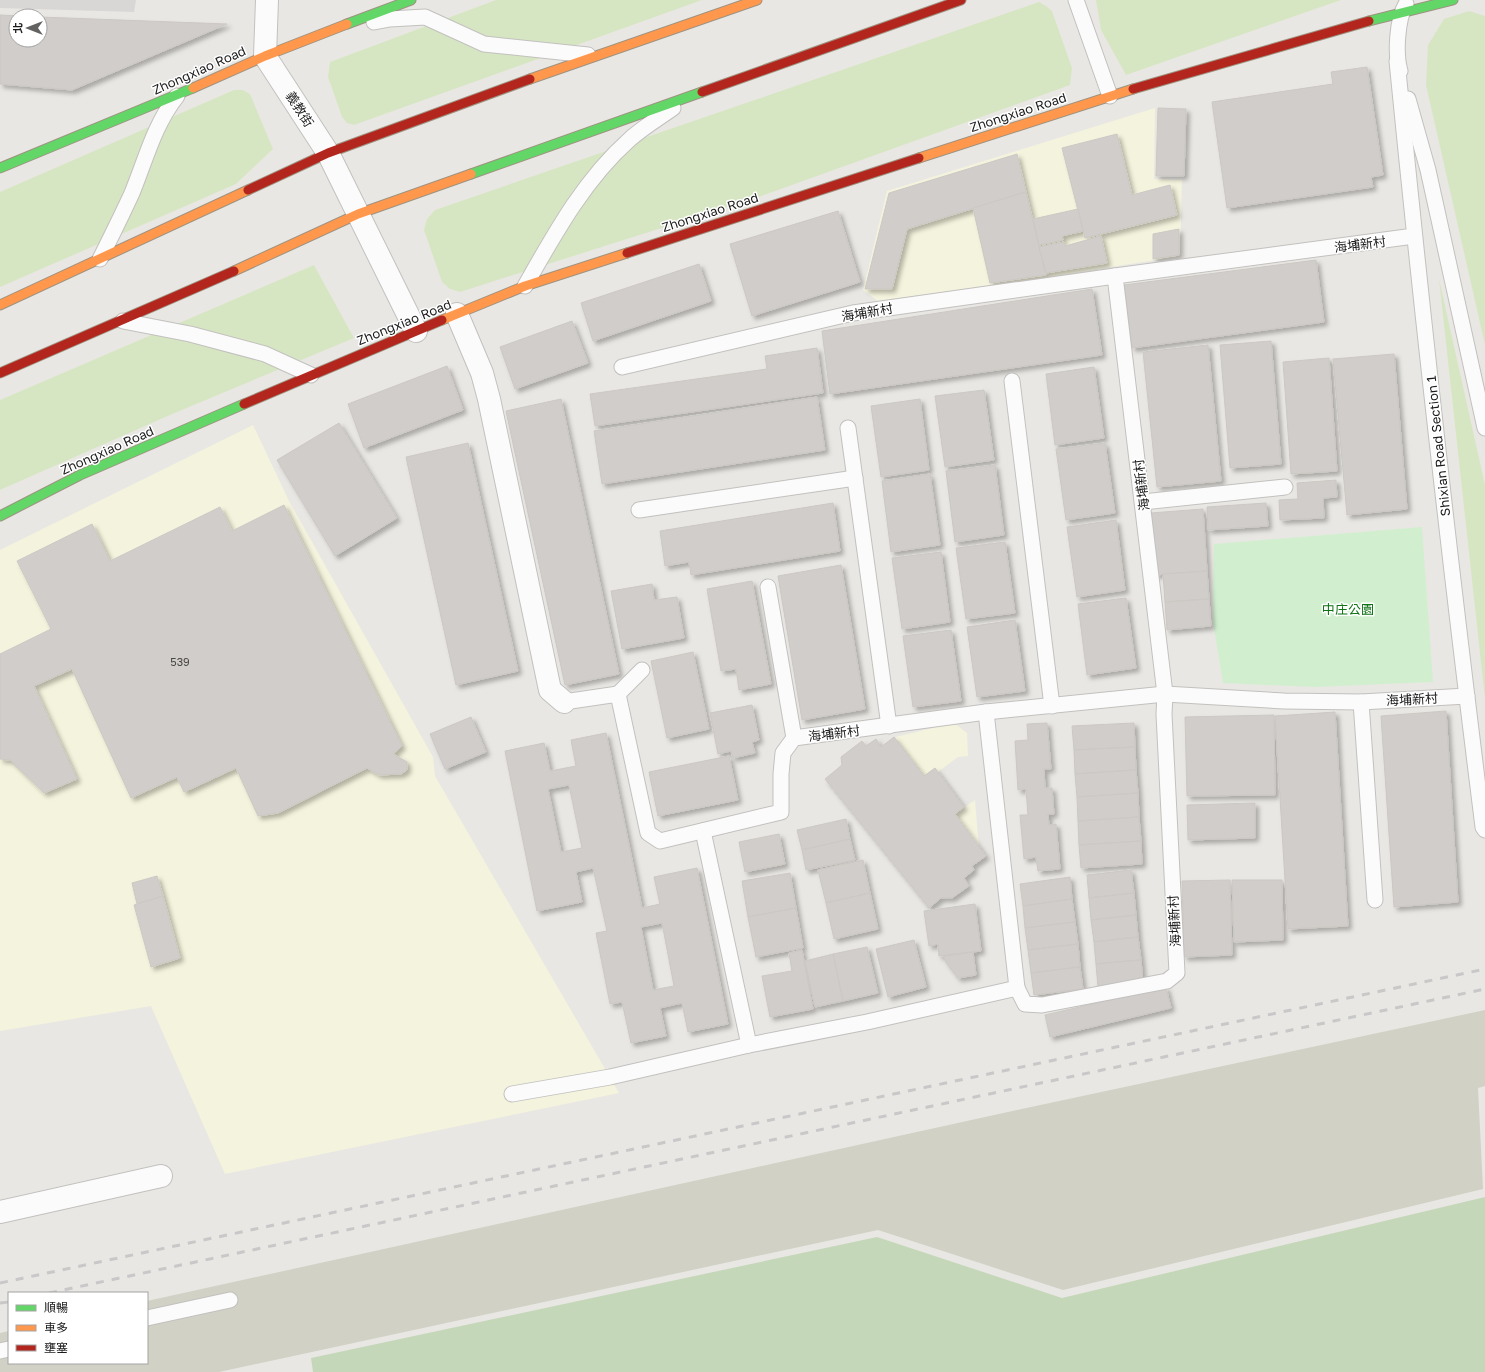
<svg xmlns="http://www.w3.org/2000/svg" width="1485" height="1372" viewBox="0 0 1485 1372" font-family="'Golos Text','Noto Sans TC',sans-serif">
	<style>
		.residential { fill: #d8d7d5 }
		.education { fill: #f4f3dd; fill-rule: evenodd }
		.construction { fill: #d2d1c5 }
		.grass { fill: #d7e6c2 }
		.forest { fill: #c5d7b9 }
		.park { fill: #d1efcf }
		.building { fill: #d0cdca; stroke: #ccc8c4; fill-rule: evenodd; filter: url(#shadow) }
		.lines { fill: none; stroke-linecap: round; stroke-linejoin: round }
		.lane-casing { stroke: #c2c1bf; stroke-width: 17 }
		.street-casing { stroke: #c2c1bf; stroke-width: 24 }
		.fast-casing { stroke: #9e9381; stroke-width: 11 }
		.slow-casing { stroke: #9e9381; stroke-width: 11 }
		.jam-casing { stroke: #9e9381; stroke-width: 11 }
		.lane { stroke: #fcfbfb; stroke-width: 15 }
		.street { stroke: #fcfbfb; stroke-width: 22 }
		.fast { stroke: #63d668; stroke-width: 9 }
		.slow { stroke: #ff974d; stroke-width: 9 }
		.jam { stroke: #b3261e; stroke-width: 9 }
		.rail { stroke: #c9c8c8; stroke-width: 3; stroke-dasharray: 8 8; stroke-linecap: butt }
		.labels { text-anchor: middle; stroke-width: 3; stroke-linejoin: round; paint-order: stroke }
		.number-label { font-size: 11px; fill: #484847 }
		.street-label { font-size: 13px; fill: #1b1b1b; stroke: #fff }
		.park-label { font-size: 13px; fill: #0f7214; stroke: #fff }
	</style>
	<defs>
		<filter id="shadow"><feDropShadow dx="3.5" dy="3.5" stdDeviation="2" flood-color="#0004"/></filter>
	</defs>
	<rect width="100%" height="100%" fill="#e9e7e3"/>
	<path class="residential" d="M 0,0 L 136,0 L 134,12 L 0,8 Z"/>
	<g class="education">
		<path d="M 1155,108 L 1154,179 L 1182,180 L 1180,256 L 1049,277 L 878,301 L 863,290 L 887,191 ZM 1117,134 L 1132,195 L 1170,185 L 1177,215 L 1085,238 L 1063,148 Z"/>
		<path d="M 253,425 L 290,503 L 433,757 L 435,776 L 619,1093 L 225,1174 L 151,1006 L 0,1031 L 0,550 Z"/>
		<path d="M 954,723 L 967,733 L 968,756 L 958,757 L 938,772 L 935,768 L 924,776 L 895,737 Z"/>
		<path d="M 975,800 L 979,848 L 955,814 Z"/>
	</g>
	<path class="construction" d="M 1485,1010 L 1485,1086 L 1478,1088 L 1483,1189 L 1063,1290 L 878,1230 L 219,1372 L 0,1372 L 0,1333 L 9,1331 L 9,1363 L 147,1363 L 147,1301 L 1031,1107 Z"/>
	<g class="grass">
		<path d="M 496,0 L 702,0 L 354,125 L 347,123 L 342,117 L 328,77 L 330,62 Z"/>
		<path d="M 1096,0 L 1341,0 L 1126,75 L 1101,30 Z"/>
		<path d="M 1039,2 L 1046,6 L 1052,11 L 1072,68 L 1070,85 L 756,198 L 460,292 L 450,289 L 442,282 L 424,230 L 427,219 L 435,210 Z"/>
		<path d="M 1469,11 L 1485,16 L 1485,345 L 1426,85 L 1428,45 L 1444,19 Z"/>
		<path d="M 234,90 L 243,90 L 250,94 L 273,149 L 236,184 L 0,287 L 0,192 Z"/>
		<path d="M 314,265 L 354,338 L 170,415 L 0,490 L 0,400 Z"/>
		<path d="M 1439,279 L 1485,485 L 1485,699 Z"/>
	</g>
	<path class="forest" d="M 1485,1197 L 1485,1372 L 313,1372 L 311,1358 L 877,1237 L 1062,1298 Z"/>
	<path class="park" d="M 1422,527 L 1433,682 L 1315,687 L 1223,683 L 1213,622 L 1214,544 Z"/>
	<g class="building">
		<path d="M 0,15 L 20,16 L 16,16 L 16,40 L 40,40 L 40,17 L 227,24 L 72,90 L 0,84 Z"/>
		<path d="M 1367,67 L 1383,175 L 1371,177 L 1373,187 L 1227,208 L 1212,102 L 1333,84 L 1331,72 Z"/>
		<path d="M 1158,108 L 1186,109 L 1184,176 L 1156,176 Z"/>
		<path d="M 1117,134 L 1132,195 L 1170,185 L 1177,215 L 1085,238 L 1062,148 Z"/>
		<path d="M 1017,154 L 1026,192 L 907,229 L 892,289 L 865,289 L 889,193 Z"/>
		<path d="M 1026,192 L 1046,275 L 990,283 L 973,208 Z"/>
		<path d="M 1078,209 L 1083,231 L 1062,236 L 1063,240 L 1039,245 L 1033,219 Z"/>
		<path d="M 838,211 L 860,282 L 752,316 L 730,244 Z"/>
		<path d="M 1179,229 L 1179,255 L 1153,259 L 1153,234 Z"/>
		<path d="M 1101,236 L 1107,263 L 1046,273 L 1039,247 L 1064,242 L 1065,246 Z"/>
		<path d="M 1316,260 L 1324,322 L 1132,348 L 1124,285 Z"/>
		<path d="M 699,264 L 711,301 L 593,341 L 581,303 Z"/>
		<path d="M 1092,289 L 1102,355 L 830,394 L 822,331 Z"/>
		<path d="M 572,321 L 588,363 L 515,389 L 500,347 Z"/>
		<path d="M 1271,341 L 1281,464 L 1230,468 L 1220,345 Z"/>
		<path d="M 1208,345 L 1221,481 L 1157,487 L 1143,352 Z"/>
		<path d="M 817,348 L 823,393 L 595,426 L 590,394 L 767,369 L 765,356 Z"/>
		<path d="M 1394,354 L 1407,509 L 1347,515 L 1333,359 Z"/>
		<path d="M 1329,358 L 1337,471 L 1291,474 L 1283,362 Z"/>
		<path d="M 447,366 L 463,410 L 364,448 L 348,404 Z"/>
		<path d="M 1094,367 L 1104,438 L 1055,445 L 1046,374 Z"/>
		<path d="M 984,390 L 994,460 L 945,467 L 935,396 Z"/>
		<path d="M 817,397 L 825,450 L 602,484 L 594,431 Z"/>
		<path d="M 561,399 L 619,674 L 565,685 L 506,411 Z"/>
		<path d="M 920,399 L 929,470 L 881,477 L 871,406 Z"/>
		<path d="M 339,423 L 397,518 L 335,556 L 277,460 Z"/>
		<path d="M 468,443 L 518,671 L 456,685 L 406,457 Z"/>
		<path d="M 1105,443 L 1115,513 L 1066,520 L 1056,449 Z"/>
		<path d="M 995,465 L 1004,535 L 955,542 L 946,471 Z"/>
		<path d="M 930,474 L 940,545 L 891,552 L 882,481 Z"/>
		<path d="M 1336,480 L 1337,497 L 1323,498 L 1324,518 L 1280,520 L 1279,500 L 1298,499 L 1297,483 Z"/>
		<path d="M 833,503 L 840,551 L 691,575 L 689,562 L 665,566 L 660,531 Z"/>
		<path d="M 1266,503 L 1268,526 L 1208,530 L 1207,507 Z"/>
		<path d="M 284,505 L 402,746 L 393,754 L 407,762 L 407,770 L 401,774 L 379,775 L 367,768 L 278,813 L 258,816 L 236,768 L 184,792 L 177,777 L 131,798 L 72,669 L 34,686 L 77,779 L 44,793 L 10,760 L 0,759 L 0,654 L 51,629 L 17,561 L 92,524 L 110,561 L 220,507 L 232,531 Z"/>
		<path d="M 1203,509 L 1207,571 L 1155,575 L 1151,513 Z"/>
		<path d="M 1116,520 L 1125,590 L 1077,597 L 1067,527 Z"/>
		<path d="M 1005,542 L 1015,613 L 966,619 L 956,548 Z"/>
		<path d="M 941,552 L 950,622 L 902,629 L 892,558 Z"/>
		<path d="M 841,565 L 865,709 L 802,720 L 778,576 Z"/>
		<path d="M 1207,571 L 1209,599 L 1165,602 L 1163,574 Z"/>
		<path d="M 752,581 L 771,684 L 739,690 L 736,669 L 721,671 L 707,589 Z"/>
		<path d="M 652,584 L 654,600 L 677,597 L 684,638 L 622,649 L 611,591 Z"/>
		<path d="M 1126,598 L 1136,668 L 1087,675 L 1078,604 Z"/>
		<path d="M 1209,599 L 1211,626 L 1167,630 L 1165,602 Z"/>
		<path d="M 1015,620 L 1025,691 L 977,697 L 967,627 Z"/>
		<path d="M 951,630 L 961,701 L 913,707 L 903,636 Z"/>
		<path d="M 693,652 L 709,729 L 667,738 L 651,661 Z"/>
		<path d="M 752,705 L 759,740 L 752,742 L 755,753 L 733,758 L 731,751 L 718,754 L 710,713 Z"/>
		<path d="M 1446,711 L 1458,902 L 1394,907 L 1381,716 Z"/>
		<path d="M 1335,712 L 1348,926 L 1288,929 L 1275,716 Z"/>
		<path d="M 1274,715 L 1275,795 L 1187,796 L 1185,717 Z"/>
		<path d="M 471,717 L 486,752 L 445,769 L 430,734 Z"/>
		<path d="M 1047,723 L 1051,769 L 1044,769 L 1045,788 L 1052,788 L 1054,814 L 1048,814 L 1049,825 L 1056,824 L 1060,869 L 1038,871 L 1036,857 L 1024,859 L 1020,815 L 1028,815 L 1026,789 L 1018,790 L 1015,741 L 1028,740 L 1027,724 Z"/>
		<path d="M 1134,723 L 1135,747 L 1074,750 L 1072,726 Z"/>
		<path d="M 606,733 L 642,908 L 660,904 L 654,877 L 697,868 L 728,1024 L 688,1032 L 682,1003 L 660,1008 L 666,1036 L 631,1043 L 622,1002 L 610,1004 L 596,933 L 607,931 L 593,868 L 576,872 L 582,902 L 537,911 L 505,751 L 544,743 L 550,771 L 576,766 L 571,740 ZM 569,785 L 582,848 L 561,852 L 548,789 ZM 662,923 L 674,986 L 653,990 L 641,927 Z"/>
		<path d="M 894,737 L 924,776 L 935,768 L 938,772 L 964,807 L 955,814 L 986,856 L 972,866 L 974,870 L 964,878 L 969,886 L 952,898 L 941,898 L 929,908 L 825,779 L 842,765 L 841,757 L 862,741 L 866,746 L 876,739 L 881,747 Z"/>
		<path d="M 1135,747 L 1136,770 L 1075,774 L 1074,750 Z"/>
		<path d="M 729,756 L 738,800 L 658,816 L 649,772 Z"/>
		<path d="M 1136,770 L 1138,793 L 1077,797 L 1075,774 Z"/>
		<path d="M 1138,793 L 1139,817 L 1078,821 L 1077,797 Z"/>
		<path d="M 1255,803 L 1255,838 L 1188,840 L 1187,805 Z"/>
		<path d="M 1139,817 L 1141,841 L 1079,845 L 1078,821 Z"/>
		<path d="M 846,819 L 850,839 L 802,850 L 797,830 Z"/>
		<path d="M 779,834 L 785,864 L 745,872 L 739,842 Z"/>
		<path d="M 850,839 L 855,860 L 806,870 L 802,850 Z"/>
		<path d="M 1141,841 L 1142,864 L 1081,868 L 1079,845 Z"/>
		<path d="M 863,860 L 870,893 L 826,903 L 818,870 Z"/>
		<path d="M 1131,870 L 1134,893 L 1089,898 L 1087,875 Z"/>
		<path d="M 790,873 L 796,908 L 748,917 L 742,881 Z"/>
		<path d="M 157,876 L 163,896 L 137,904 L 132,883 Z"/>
		<path d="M 1070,877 L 1072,899 L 1023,906 L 1020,884 Z"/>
		<path d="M 1230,880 L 1232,955 L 1184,957 L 1182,881 Z"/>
		<path d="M 1232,880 L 1282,880 L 1283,940 L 1234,942 Z"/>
		<path d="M 870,893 L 878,929 L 834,939 L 826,903 Z"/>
		<path d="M 1134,893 L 1136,915 L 1091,920 L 1089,898 Z"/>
		<path d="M 163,896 L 180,958 L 151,967 L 134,905 Z"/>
		<path d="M 1072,899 L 1075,922 L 1025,928 L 1023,906 Z"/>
		<path d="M 975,904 L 981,951 L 939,956 L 938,944 L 929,946 L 924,911 Z"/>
		<path d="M 796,908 L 803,948 L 756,957 L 748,917 Z"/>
		<path d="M 1136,915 L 1138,937 L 1094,942 L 1091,920 Z"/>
		<path d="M 1075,922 L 1078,944 L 1028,950 L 1025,928 Z"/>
		<path d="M 1138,937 L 1141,960 L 1096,964 L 1094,942 Z"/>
		<path d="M 914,940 L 926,987 L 888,997 L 876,949 Z"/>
		<path d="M 1078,944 L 1080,967 L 1031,973 L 1028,950 Z"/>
		<path d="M 867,947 L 878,993 L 843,1001 L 833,954 Z"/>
		<path d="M 802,950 L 813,1009 L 770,1017 L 762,976 L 792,971 L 789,953 Z"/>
		<path d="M 973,952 L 976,975 L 958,978 L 945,961 L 944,956 Z"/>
		<path d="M 833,954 L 843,1001 L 815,1007 L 805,961 Z"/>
		<path d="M 1141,960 L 1143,982 L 1098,987 L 1096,964 Z"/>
		<path d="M 1080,967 L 1083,989 L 1034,995 L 1031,973 Z"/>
		<path d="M 1166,987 L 1171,1008 L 1050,1037 L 1045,1015 Z"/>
	</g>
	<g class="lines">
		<g class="lane-casing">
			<g id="lane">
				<path d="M 1076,0 L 1110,96"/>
				<path d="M 374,22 L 390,19 L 425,17 L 484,44 L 588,55"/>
				<path d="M 1397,61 C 1422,316 1451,572 1483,827 L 1485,830"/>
				<path d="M 1400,71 C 1395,54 1397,19 1406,4"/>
				<path d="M 1408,99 L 1428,170 L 1485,428"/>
				<path d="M 100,259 C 111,237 122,215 132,193 C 146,159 154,125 177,96"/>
				<path d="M 525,286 C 554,235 584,180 629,140 C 642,128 659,118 673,108"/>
				<path d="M 123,321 L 190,334 L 265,354 L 311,375"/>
				<path d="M 622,367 L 853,313 L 1115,276 L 1414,236"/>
				<path d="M 1012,381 L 1052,706"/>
				<path d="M 848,428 L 889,726"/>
				<path d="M 1143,502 L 1285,487"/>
				<path d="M 639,510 L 855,478"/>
				<path d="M 768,587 L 794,738"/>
				<path d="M 618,694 L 642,670"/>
				<path d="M 564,702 L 618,694 L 648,833 L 660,841 L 781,812 L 781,774 L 783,753 L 794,738 L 986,712 L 1165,694 L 1284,701 L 1361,702 L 1467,696"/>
				<path d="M 1361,702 L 1375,900"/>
				<path d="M 703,831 L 749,1045"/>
				<path d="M 1017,988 L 1025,1004 L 1042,1005 L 1167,981 L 1177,973 L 1164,714 L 1165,694 L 1115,276"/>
				<path d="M 512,1094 L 610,1077 L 749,1045 L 867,1022 L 1017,988 L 986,712"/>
				<path d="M 147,1318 L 230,1300"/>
				<path d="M 0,1351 L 9,1349"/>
			</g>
		</g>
		<g class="street-casing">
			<g id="street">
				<path d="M 267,0 L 265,56 L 328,153 L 416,331"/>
				<path d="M 457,314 L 482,373 L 489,399 L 550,690 L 564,702"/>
				<path d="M 0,1212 L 161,1176"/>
			</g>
		</g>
		<g class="fast-casing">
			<g id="fast">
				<path d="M 1369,21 L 1453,0"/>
				<path d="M 347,24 L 411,0"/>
				<path d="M 0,168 L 193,88"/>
				<path d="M 471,174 L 702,92"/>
				<path d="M 0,516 L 80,475 L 244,404"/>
			</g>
		</g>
		<g class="slow-casing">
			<g id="slow">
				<path d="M 530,79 L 757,0"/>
				<path d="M 193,88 L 265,56 L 347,24"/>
				<path d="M 919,158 L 1133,89"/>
				<path d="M 234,271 L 358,214 L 471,174"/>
				<path d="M 0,305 L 248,190"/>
				<path d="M 442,320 L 525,286 L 627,253"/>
			</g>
		</g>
		<g class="jam-casing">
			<g id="jam">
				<path d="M 1133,89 L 1369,21"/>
				<path d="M 702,92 L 961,0"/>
				<path d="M 248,190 L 328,153 L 530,79"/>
				<path d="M 627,253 L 919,158"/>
				<path d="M 0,373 L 234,271"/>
				<path d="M 244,404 L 442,320"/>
			</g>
		</g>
		<use href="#lane" class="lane"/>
		<use href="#street" class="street"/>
		<use href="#fast" class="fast"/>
		<use href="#slow" class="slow"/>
		<use href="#jam" class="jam"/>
		<g class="rail">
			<path d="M 0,1283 L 1485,969"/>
			<path d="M 49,1293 L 1485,989"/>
			<path d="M 0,1303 L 9,1302"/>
		</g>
	</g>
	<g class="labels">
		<g class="number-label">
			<text x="180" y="666">539</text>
		</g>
		<g class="street-label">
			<text transform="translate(199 70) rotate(-24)" y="5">Zhongxiao Road</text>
			<text transform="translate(300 109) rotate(57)" y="5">義教街</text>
			<text transform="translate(1018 112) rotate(-18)" y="5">Zhongxiao Road</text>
			<text transform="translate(710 212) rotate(-18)" y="5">Zhongxiao Road</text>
			<text transform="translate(1360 244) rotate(-7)" y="5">海埔新村</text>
			<text transform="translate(867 312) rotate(-10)" y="5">海埔新村</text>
			<text transform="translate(404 322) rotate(-22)" y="5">Zhongxiao Road</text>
			<text transform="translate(1438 446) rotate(-96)" y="5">Shixian Road Section 1</text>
			<text transform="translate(107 450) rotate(-24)" y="5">Zhongxiao Road</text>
			<text transform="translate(1141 485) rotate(-97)" y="5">海埔新村</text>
			<text transform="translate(1412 699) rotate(-3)" y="5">海埔新村</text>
			<text transform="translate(834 733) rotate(-7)" y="5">海埔新村</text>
			<text transform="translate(1174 921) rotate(-93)" y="5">海埔新村</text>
		</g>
		<g class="park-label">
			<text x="1348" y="614">中庄公園</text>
		</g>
	</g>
	<rect x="8" y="1292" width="140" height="72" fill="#ffffff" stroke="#a4a4a4"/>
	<rect x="16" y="1305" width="20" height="6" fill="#63d668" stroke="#a4a4a4"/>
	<text x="44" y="1312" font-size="12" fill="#1b1b1b">順暢</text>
	<rect x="16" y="1325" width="20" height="6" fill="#ff974d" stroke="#a4a4a4"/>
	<text x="44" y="1332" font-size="12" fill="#1b1b1b">車多</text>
	<rect x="16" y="1345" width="20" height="6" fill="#b3261e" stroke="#a4a4a4"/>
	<text x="44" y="1352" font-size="12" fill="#1b1b1b">壅塞</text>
	<g transform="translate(28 28) rotate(270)"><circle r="19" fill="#ffffff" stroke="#a4a4a4"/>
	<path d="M0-3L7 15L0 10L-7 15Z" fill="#636261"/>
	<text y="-6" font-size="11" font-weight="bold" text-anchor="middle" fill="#1b1b1b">北</text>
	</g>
</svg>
